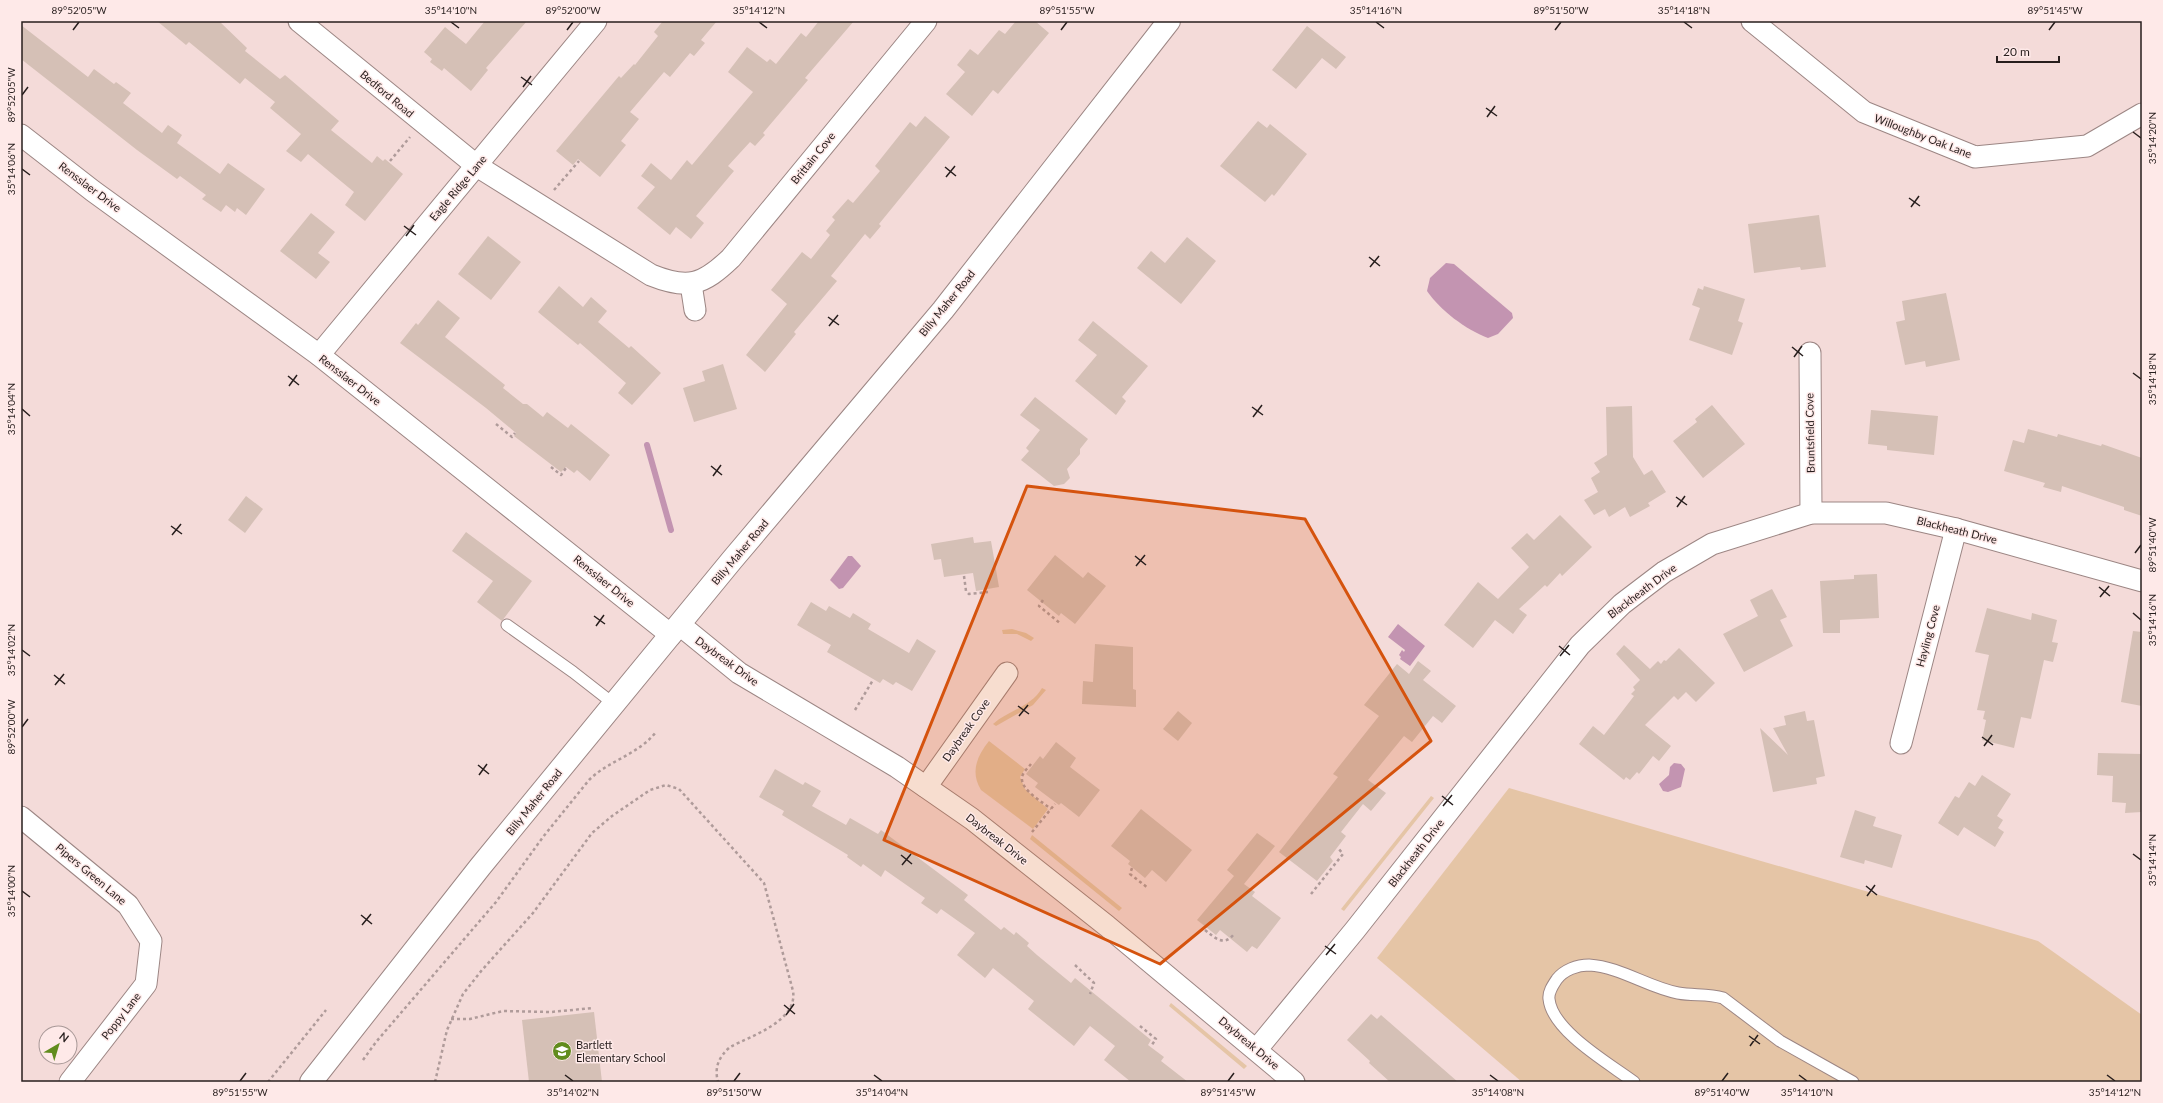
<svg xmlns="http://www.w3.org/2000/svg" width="2163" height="1103" viewBox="0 0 2163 1103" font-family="Lato,sans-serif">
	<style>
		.green { fill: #e5c5a6 }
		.water { fill: #c394b1 }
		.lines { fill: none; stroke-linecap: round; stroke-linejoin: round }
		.stream { stroke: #c394b1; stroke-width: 6 }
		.building { fill: #d5c0b6 }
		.lane-casing { stroke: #9c8684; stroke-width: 13 }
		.street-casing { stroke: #9c8684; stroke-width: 23 }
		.secondary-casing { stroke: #9c8684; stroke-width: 24 }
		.path { stroke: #af9b9a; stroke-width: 2.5; stroke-dasharray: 3 3; stroke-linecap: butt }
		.lane { stroke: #fff; stroke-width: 11 }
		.street { stroke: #fff; stroke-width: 21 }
		.secondary { stroke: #fff; stroke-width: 22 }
		.marked { fill: #d5530e; fill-opacity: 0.2; stroke: #d5530e; stroke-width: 3; stroke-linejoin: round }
		.ticks { fill: none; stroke: #271e1d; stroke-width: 1.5 }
		.labels { text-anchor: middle; stroke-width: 3; stroke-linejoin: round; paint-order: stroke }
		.street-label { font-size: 11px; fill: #271e1d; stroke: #fee9e8 }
		.poi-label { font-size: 11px; fill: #271e1d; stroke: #fee9e8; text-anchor: start }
		.neatline { fill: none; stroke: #271e1d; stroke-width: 1.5 }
		.ticks-label { font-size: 10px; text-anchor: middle; fill: #271e1d }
	</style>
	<rect width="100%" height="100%" fill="#f4dbd9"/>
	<g class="green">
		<path d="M 1012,629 L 1026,633 L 1034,638 L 1031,641 L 1017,634 L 1003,634 L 1002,630 Z"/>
		<path d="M 1042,688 L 1046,690 L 1033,705 L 996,726 L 993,724 C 1009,710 1031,707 1042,688 Z"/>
		<path d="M 989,741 L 1025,769 L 1020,777 L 1025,789 L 1048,809 L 1033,829 L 981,790 C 970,772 977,756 989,741 Z"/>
		<path d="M 1509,788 L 2038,941 L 2142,1015 L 2142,1082 L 1522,1082 L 1377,958 Z"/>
		<path d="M 1431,796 L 1434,798 L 1344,911 L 1341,909 Z"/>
		<path d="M 1032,835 L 1122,908 L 1119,911 L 1030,839 Z"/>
		<path d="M 1171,1003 L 1247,1066 L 1244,1069 L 1169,1006 Z"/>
	</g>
	<g class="water">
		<path d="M 1446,263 L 1454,264 L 1512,313 L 1513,318 L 1498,334 L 1488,338 C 1465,329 1441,311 1427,291 L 1430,278 Z"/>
		<path d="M 848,556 L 852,556 L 861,566 L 843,588 L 839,589 L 830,580 Z"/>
		<path d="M 1398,624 L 1425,646 L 1410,666 L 1400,659 L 1401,657 L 1399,655 L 1402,650 L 1404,652 L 1405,650 L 1388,637 Z"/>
		<path d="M 1674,763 L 1681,764 L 1685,769 L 1681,787 L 1668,792 L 1663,791 L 1659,784 L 1669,775 L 1670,767 Z"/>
	</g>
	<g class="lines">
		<path class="stream" d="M 647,445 L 671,530"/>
	</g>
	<g class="building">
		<path d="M 157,21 L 219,21 L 247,48 L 245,51 L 280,79 L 285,75 L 339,121 L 331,130 L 372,163 L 377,156 L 383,161 L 385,159 L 403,174 L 365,221 L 345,205 L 354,192 L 308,154 L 301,162 L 286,151 L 301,134 L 270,108 L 275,102 L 245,78 L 240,84 L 189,42 L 186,45 Z"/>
		<path d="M 485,21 L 527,21 L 486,68 L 488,70 L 471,91 L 444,68 L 442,71 L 430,62 L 432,59 L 424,52 L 445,27 L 466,44 Z"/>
		<path d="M 663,21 L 717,21 L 701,40 L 705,43 L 694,56 L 690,53 L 670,77 L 664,72 L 630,112 L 639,119 L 621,141 L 626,145 L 600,177 L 578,159 L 573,165 L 556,151 L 619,76 L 621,78 L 634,64 L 635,65 L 658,36 L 654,32 Z"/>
		<path d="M 819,21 L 854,21 L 805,78 L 808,80 L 763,133 L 765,135 L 755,146 L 750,142 L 728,166 L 734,171 L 696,216 L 704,223 L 691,239 L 676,227 L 670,235 L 637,208 L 655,187 L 641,176 L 651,163 L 671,180 L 687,160 L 692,165 L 753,92 L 728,72 L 747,47 L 767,62 L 770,59 L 776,64 L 801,33 L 806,37 Z"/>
		<path d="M 1016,21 L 1035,21 L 1049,33 L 998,94 L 993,90 L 972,116 L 946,94 L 965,72 L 957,65 L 970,49 L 978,55 L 999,30 L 1005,34 Z"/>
		<path d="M 21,25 L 88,77 L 94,69 L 114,84 L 116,82 L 131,93 L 123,103 L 162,133 L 168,125 L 182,135 L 177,143 L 220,174 L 228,163 L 265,189 L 246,215 L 237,208 L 235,212 L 226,205 L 221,212 L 202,199 L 206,195 L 180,176 L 177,179 L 137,150 L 21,59 Z"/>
		<path d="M 1307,26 L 1346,57 L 1336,69 L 1322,58 L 1296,89 L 1272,70 Z"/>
		<path d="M 925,116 L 950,137 L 879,224 L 881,226 L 870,239 L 865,234 L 831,276 L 837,281 L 794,332 L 796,334 L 765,372 L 746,355 L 787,304 L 771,290 L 802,252 L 811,259 L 830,235 L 826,231 L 835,220 L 832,217 L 848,199 L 853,203 L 880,171 L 875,166 L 910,122 L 916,127 Z"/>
		<path d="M 1258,121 L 1267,128 L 1270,124 L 1307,154 L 1274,196 L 1272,194 L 1265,202 L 1220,166 Z"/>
		<path d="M 311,213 L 335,232 L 318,253 L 330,262 L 316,279 L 280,251 Z"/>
		<path d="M 1819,215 L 1826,267 L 1801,270 L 1800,267 L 1754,273 L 1748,224 Z"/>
		<path d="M 488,236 L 521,262 L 491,300 L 458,274 Z"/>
		<path d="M 1187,237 L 1216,261 L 1181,304 L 1137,268 L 1151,251 L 1165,263 Z"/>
		<path d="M 559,286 L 583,307 L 591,297 L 607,311 L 598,322 L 629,348 L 631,346 L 661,373 L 632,405 L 618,393 L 626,383 L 580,343 L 578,345 L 538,312 Z"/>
		<path d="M 1704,286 L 1745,299 L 1738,321 L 1743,323 L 1732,355 L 1689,340 L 1700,308 L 1692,305 L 1698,288 L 1703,290 Z"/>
		<path d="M 1946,293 L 1960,360 L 1926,367 L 1925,361 L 1905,365 L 1896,322 L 1905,320 L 1902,301 Z"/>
		<path d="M 438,300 L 460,318 L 445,337 L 505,385 L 503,388 L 523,404 L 527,404 L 543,417 L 547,412 L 568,428 L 571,424 L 610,455 L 590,481 L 577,470 L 574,473 L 566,467 L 561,472 L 514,436 L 516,433 L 486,408 L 400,343 L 416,323 L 418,325 Z"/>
		<path d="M 1093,321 L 1148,366 L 1122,397 L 1126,401 L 1116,415 L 1075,381 L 1097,355 L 1078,340 Z"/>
		<path d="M 723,364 L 737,409 L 694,422 L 683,388 L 705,381 L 702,371 Z"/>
		<path d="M 1035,397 L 1088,439 L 1080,449 L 1080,454 L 1067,469 L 1070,478 L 1064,484 L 1054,486 L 1021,460 L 1029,451 L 1026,448 L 1040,430 L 1020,415 Z"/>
		<path d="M 1712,405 L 1745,444 L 1703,478 L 1673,441 L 1697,422 L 1695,419 Z"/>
		<path d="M 1632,406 L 1633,457 L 1644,475 L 1652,470 L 1666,492 L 1648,503 L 1650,506 L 1630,517 L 1625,507 L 1609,517 L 1605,509 L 1594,515 L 1584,500 L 1598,492 L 1591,478 L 1600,472 L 1594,463 L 1607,455 L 1606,407 Z"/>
		<path d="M 1871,410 L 1938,416 L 1934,455 L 1887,450 L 1887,446 L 1868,444 Z"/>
		<path d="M 2028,429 L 2057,437 L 2058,434 L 2101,446 L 2102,444 L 2142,458 L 2142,516 L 2124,510 L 2124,507 L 2062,486 L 2061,492 L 2043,487 L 2045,483 L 2004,471 L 2013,440 L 2024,443 Z"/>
		<path d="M 246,496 L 263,509 L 245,533 L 228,520 Z"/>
		<path d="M 1560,515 L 1592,547 L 1562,576 L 1560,573 L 1547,587 L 1545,585 L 1519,609 L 1527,615 L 1513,634 L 1495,620 L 1473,648 L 1444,625 L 1478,582 L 1498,599 L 1529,567 L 1511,548 L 1527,533 L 1534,540 Z"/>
		<path d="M 466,532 L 532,581 L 502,621 L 477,602 L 493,581 L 452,551 Z"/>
		<path d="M 973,537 L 974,543 L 991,541 L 999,587 L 976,591 L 973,573 L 944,577 L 941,559 L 934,560 L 931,544 Z"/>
		<path d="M 1055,555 L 1083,578 L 1088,572 L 1106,586 L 1075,624 L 1061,613 L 1059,616 L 1027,590 Z"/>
		<path d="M 1877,574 L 1879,618 L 1840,620 L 1840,633 L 1823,633 L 1820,581 L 1854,579 L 1854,575 Z"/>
		<path d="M 1772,589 L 1787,617 L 1780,620 L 1793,646 L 1744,672 L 1723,634 L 1758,616 L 1750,600 Z"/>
		<path d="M 811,602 L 826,611 L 829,606 L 850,618 L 853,613 L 871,624 L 868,629 L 909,653 L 917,639 L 936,651 L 912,691 L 896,682 L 893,685 L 883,679 L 880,683 L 827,652 L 831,645 L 797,625 Z"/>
		<path d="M 1987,608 L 2031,620 L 2032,613 L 2057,620 L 2052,642 L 2058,643 L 2053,662 L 2044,660 L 2031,719 L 2021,717 L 2014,748 L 1982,740 L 1986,720 L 1983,719 L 1985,711 L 1977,710 L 1989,655 L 1975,652 Z"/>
		<path d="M 2133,631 L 2142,632 L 2142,706 L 2121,702 Z"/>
		<path d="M 1095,644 L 1133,647 L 1133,689 L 1136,690 L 1136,707 L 1082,704 L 1083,681 L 1093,682 Z"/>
		<path d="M 1624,645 L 1650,669 L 1658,661 L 1661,664 L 1664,660 L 1666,661 L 1679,648 L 1715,683 L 1696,702 L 1686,692 L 1678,700 L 1674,696 L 1645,725 L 1671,746 L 1659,761 L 1653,756 L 1639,774 L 1637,772 L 1630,780 L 1626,777 L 1624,780 L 1579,744 L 1593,726 L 1604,735 L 1634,696 L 1631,694 L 1635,690 L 1633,687 L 1640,680 L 1616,654 Z"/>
		<path d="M 1418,661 L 1431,671 L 1423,680 L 1456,706 L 1442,723 L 1433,716 L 1412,742 L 1404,736 L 1368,780 L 1386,793 L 1371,811 L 1363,804 L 1341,832 L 1346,836 L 1330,857 L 1333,861 L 1317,881 L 1279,852 L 1338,777 L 1333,774 L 1379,716 L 1364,705 L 1397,664 L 1409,674 Z"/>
		<path d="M 1178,711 L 1192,723 L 1178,741 L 1163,729 Z"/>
		<path d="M 1805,711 L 1807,721 L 1814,720 L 1825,776 L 1816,778 L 1817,784 L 1773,792 L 1760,728 L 1788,755 L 1773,728 L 1786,725 L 1784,716 Z"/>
		<path d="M 1056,742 L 1076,758 L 1070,767 L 1100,790 L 1079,817 L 1061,803 L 1059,805 L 1035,787 L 1038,783 L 1026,774 L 1040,756 L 1043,759 Z"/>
		<path d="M 2098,753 L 2142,754 L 2142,812 L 2125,813 L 2126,803 L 2112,802 L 2113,776 L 2097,775 Z"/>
		<path d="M 775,769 L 803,785 L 805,782 L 821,791 L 812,806 L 846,825 L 850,818 L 878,834 L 881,830 L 968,895 L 964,900 L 1001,930 L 1004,927 L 1014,935 L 1016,932 L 1029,943 L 1027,946 L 1037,955 L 1071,983 L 1075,978 L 1151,1040 L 1148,1045 L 1164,1057 L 1161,1061 L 1188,1082 L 1131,1082 L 1104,1060 L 1115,1046 L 1090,1026 L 1074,1046 L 1028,1009 L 1034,1001 L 993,968 L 985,978 L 957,955 L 975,933 L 941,909 L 937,914 L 921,903 L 925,898 L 885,870 L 881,877 L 863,864 L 861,867 L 847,857 L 848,855 L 782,815 L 784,811 L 759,797 Z"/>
		<path d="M 1982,775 L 2011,794 L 1997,816 L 2003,820 L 1998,828 L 2004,832 L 1995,847 L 1964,827 L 1958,836 L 1938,823 L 1955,796 L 1959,798 L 1969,782 L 1975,786 Z"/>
		<path d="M 1141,809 L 1192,850 L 1166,882 L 1152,870 L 1145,878 L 1128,864 L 1130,861 L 1111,846 Z"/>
		<path d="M 1855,810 L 1876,817 L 1873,826 L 1902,835 L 1892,868 L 1865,860 L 1864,864 L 1840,857 Z"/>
		<path d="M 1257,833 L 1275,846 L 1244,884 L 1255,892 L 1252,896 L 1281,918 L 1257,949 L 1252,946 L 1247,952 L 1220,930 L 1216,935 L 1197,920 L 1234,876 L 1227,870 Z"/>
		<path d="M 594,1012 L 602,1082 L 529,1082 L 522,1020 Z"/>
		<path d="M 1371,1014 L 1377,1019 L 1381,1015 L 1458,1082 L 1390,1082 L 1369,1063 L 1370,1061 L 1347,1040 Z"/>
	</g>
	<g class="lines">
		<g class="lane-casing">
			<g id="lane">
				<path d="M 507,625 L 573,672 L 614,704"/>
				<path d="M 1634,1082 C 1610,1064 1552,1031 1549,999 C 1548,992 1553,985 1557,979 C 1564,970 1577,965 1589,965 C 1621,967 1647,987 1678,993 C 1693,996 1708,993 1723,998 L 1780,1041 L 1853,1082"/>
			</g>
		</g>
		<g class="street-casing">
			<g id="street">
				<path d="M 299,21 L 477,166 L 651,275 C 688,290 703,285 731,258 L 926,21"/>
				<path d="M 1752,21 L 1864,112 L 1975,157 L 2087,146 L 2142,114"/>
				<path d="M 21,135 L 93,191 L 319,355 L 671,635"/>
				<path d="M 691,284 L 695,310"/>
				<path d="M 1810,353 L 1811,513"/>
				<path d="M 319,355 L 596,21"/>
				<path d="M 680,625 L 739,673 L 897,767 L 972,819 L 1107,926 L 1294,1082"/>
				<path d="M 1901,743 L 1956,529"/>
				<path d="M 926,787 L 1007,673"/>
				<path d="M 21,817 L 128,905 L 151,941 L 146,984 L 70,1082"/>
				<path d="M 1257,1049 L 1355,930 L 1580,645 L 1622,604 L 1664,572 L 1712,544 L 1811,513 L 1886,513 L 1956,529 L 2142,581"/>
			</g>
		</g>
		<g class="secondary-casing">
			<path id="secondary" d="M 311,1082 L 480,867 L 732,560 L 943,310 L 1169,21"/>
		</g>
		<g class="path">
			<path d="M 21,64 L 22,64"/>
			<path d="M 390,161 L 410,137"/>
			<path d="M 554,190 L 579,161"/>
			<path d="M 496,424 L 512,437 L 515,433"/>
			<path d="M 551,467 L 561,475 L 566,468"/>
			<path d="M 964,576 L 966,591 L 969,594 L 988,592"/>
			<path d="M 1043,600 L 1039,606 L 1061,624"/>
			<path d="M 855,710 L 873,680"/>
			<path d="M 1031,764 C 1028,768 1023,772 1022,777 C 1020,790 1043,802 1051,809"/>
			<path d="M 1032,832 L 1055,804"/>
			<path d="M 1132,868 L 1130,874 L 1148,888"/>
			<path d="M 1311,894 L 1343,854 L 1338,848"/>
			<path d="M 1205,930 C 1215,938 1224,947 1234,934"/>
			<path d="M 1075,965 L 1094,983 L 1090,994"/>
			<path d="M 451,1019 L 470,1019 L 503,1011 L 551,1012 L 593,1008"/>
			<path d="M 1140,1026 L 1156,1039 L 1151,1046"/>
			<path d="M 363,1060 L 376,1042 L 496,902 L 543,837 L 589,780 C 608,761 639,754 656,732"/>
			<path d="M 268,1082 L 326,1010"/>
			<path d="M 435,1082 L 447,1030 L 463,994 L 482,970 L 533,913 L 592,833 L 612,816 L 650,790 L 666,785 L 679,789 L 764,883 L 793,991 C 798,1021 751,1036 730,1047 C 719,1057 714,1067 718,1082"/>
		</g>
		<use href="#lane" class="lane"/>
		<use href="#street" class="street"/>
		<use href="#secondary" class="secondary"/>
	</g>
	<path class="marked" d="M 1027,486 L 1305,519 L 1431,741 L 1160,964 L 884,840 Z"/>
	<path class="ticks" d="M 451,22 L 459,28M 759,22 L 767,28M 1376,22 L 1384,28M 1684,22 L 1692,28M 73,30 L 79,22M 567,30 L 573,22M 1061,30 L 1067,22M 1555,30 L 1561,22M 2049,30 L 2055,22M 521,77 L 532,85M 523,87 L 531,76M 22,95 L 28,87M 1486,108 L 1497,116M 1487,117 L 1495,106M 2133,132 L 2141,138M 945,167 L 956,176M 22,169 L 30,175M 946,177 L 955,166M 1909,198 L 1920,206M 1911,207 L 1919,196M 404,226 L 416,235M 406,236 L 414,225M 1369,257 L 1380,266M 1370,267 L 1379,256M 828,317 L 839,325M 829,326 L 838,315M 1792,347 L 1803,356M 1794,357 L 1802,346M 2133,373 L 2141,379M 288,376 L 299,385M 289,386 L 297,375M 1252,407 L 1263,415M 22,409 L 30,416M 1253,417 L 1262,405M 711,466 L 722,475M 713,476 L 721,465M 1676,497 L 1687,505M 1677,507 L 1685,496M 171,526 L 182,534M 172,535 L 181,524M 2135,553 L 2141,545M 1135,556 L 1146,565M 1136,566 L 1145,555M 2099,587 L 2110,596M 2100,597 L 2109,586M 2133,613 L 2141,620M 594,616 L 605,624M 596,626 L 604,615M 1559,646 L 1570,655M 22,650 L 30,656M 1560,656 L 1569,645M 54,675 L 65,684M 55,685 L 64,674M 1018,706 L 1029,714M 1019,716 L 1028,705M 22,727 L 28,719M 1982,737 L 1993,745M 1984,746 L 1992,735M 478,765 L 489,774M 479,775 L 487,764M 1442,796 L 1453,805M 1443,806 L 1452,795M 2133,854 L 2141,860M 901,855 L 912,864M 902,865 L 911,854M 1866,886 L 1877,895M 22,891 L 30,897M 1867,896 L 1875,885M 361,915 L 372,924M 362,925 L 371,914M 1325,946 L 1336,954M 1326,955 L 1335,944M 784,1005 L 795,1014M 786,1015 L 794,1004M 1749,1036 L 1760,1044M 1750,1046 L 1758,1035M 565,1075 L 573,1081M 874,1075 L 882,1081M 1490,1075 L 1498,1081M 1799,1075 L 1807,1081M 2107,1075 L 2115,1081M 240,1081 L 246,1073M 734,1081 L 740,1073M 1228,1081 L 1234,1073M 1722,1081 L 1728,1073"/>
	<defs>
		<g id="school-disc" transform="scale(1)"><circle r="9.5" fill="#618c1d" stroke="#fee9e8"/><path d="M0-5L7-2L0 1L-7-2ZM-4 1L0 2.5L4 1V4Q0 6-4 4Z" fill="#fff"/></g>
	</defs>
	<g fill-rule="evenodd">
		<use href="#school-disc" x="562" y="1051"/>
	</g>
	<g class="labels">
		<g class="street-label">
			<text transform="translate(387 94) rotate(40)" y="4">Bedford Road</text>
			<text transform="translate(1923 136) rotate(21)" y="4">Willoughby Oak Lane</text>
			<text transform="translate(813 158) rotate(-51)" y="4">Brittain Cove</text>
			<text transform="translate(90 187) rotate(37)" y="4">Rensslaer Drive</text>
			<text transform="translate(458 188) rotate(-50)" y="4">Eagle Ridge Lane</text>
			<text transform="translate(947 303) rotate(-51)" y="4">Billy Maher Road</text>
			<text transform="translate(350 380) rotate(38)" y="4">Rensslaer Drive</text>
			<text transform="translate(1810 433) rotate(-91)" y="4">Bruntsfield Cove</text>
			<text transform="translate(1957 530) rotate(14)" y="4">Blackheath Drive</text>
			<text transform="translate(740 552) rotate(-50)" y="4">Billy Maher Road</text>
			<text transform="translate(604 581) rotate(39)" y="4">Rensslaer Drive</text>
			<text transform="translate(1642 591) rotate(-37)" y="4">Blackheath Drive</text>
			<text transform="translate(1928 636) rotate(-75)" y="4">Hayling Cove</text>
			<text transform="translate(727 661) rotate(36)" y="4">Daybreak Drive</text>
			<text transform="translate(966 730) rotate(-55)" y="4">Daybreak Cove</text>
			<text transform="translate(534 802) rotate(-51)" y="4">Billy Maher Road</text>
			<text transform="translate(997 839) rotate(38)" y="4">Daybreak Drive</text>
			<text transform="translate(1416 853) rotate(-52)" y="4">Blackheath Drive</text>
			<text transform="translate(91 874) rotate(40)" y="4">Pipers Green Lane</text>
			<text transform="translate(121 1016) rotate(-52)" y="4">Poppy Lane</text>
			<text transform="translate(1249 1043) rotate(40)" y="4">Daybreak Drive</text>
		</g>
		<g class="poi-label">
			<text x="576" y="1049">Bartlett<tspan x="576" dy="13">Elementary School</tspan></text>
		</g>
	</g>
	<rect width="2163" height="1103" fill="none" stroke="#fee9e8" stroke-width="44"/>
	<g transform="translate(58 1045) rotate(38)"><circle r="19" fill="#fee9e8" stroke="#a89897"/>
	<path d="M0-3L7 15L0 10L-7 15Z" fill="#618c1d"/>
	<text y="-6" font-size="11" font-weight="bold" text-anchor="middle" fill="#271e1d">N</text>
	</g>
	<path d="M1997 56v6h62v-6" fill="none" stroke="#271e1d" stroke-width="2"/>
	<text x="2003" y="56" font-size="12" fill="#271e1d" stroke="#fee9e8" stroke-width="3" paint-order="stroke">20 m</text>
	<rect x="22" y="22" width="2119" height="1059" class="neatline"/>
	<g class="ticks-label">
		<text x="79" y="14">89°52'05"W</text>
		<text x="451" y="14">35°14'10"N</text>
		<text x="573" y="14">89°52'00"W</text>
		<text x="759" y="14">35°14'12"N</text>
		<text x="1067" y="14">89°51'55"W</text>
		<text x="1376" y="14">35°14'16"N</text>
		<text x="1561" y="14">89°51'50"W</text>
		<text x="1684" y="14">35°14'18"N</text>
		<text x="2055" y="14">89°51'45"W</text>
		<text transform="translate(11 95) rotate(-90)" y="4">89°52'05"W</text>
		<text transform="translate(2152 138) rotate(-90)" y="4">35°14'20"N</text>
		<text transform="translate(11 169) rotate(-90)" y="4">35°14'06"N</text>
		<text transform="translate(2152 379) rotate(-90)" y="4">35°14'18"N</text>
		<text transform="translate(11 409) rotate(-90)" y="4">35°14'04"N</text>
		<text transform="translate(2152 545) rotate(-90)" y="4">89°51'40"W</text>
		<text transform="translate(2152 620) rotate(-90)" y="4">35°14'16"N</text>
		<text transform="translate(11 650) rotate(-90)" y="4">35°14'02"N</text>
		<text transform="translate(11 727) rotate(-90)" y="4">89°52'00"W</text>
		<text transform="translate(2152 860) rotate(-90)" y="4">35°14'14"N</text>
		<text transform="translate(11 891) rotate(-90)" y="4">35°14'00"N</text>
		<text x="240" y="1096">89°51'55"W</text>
		<text x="573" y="1096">35°14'02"N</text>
		<text x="734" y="1096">89°51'50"W</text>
		<text x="882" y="1096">35°14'04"N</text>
		<text x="1228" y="1096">89°51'45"W</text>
		<text x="1498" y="1096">35°14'08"N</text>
		<text x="1722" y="1096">89°51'40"W</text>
		<text x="1807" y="1096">35°14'10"N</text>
		<text x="2115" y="1096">35°14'12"N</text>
	</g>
</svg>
